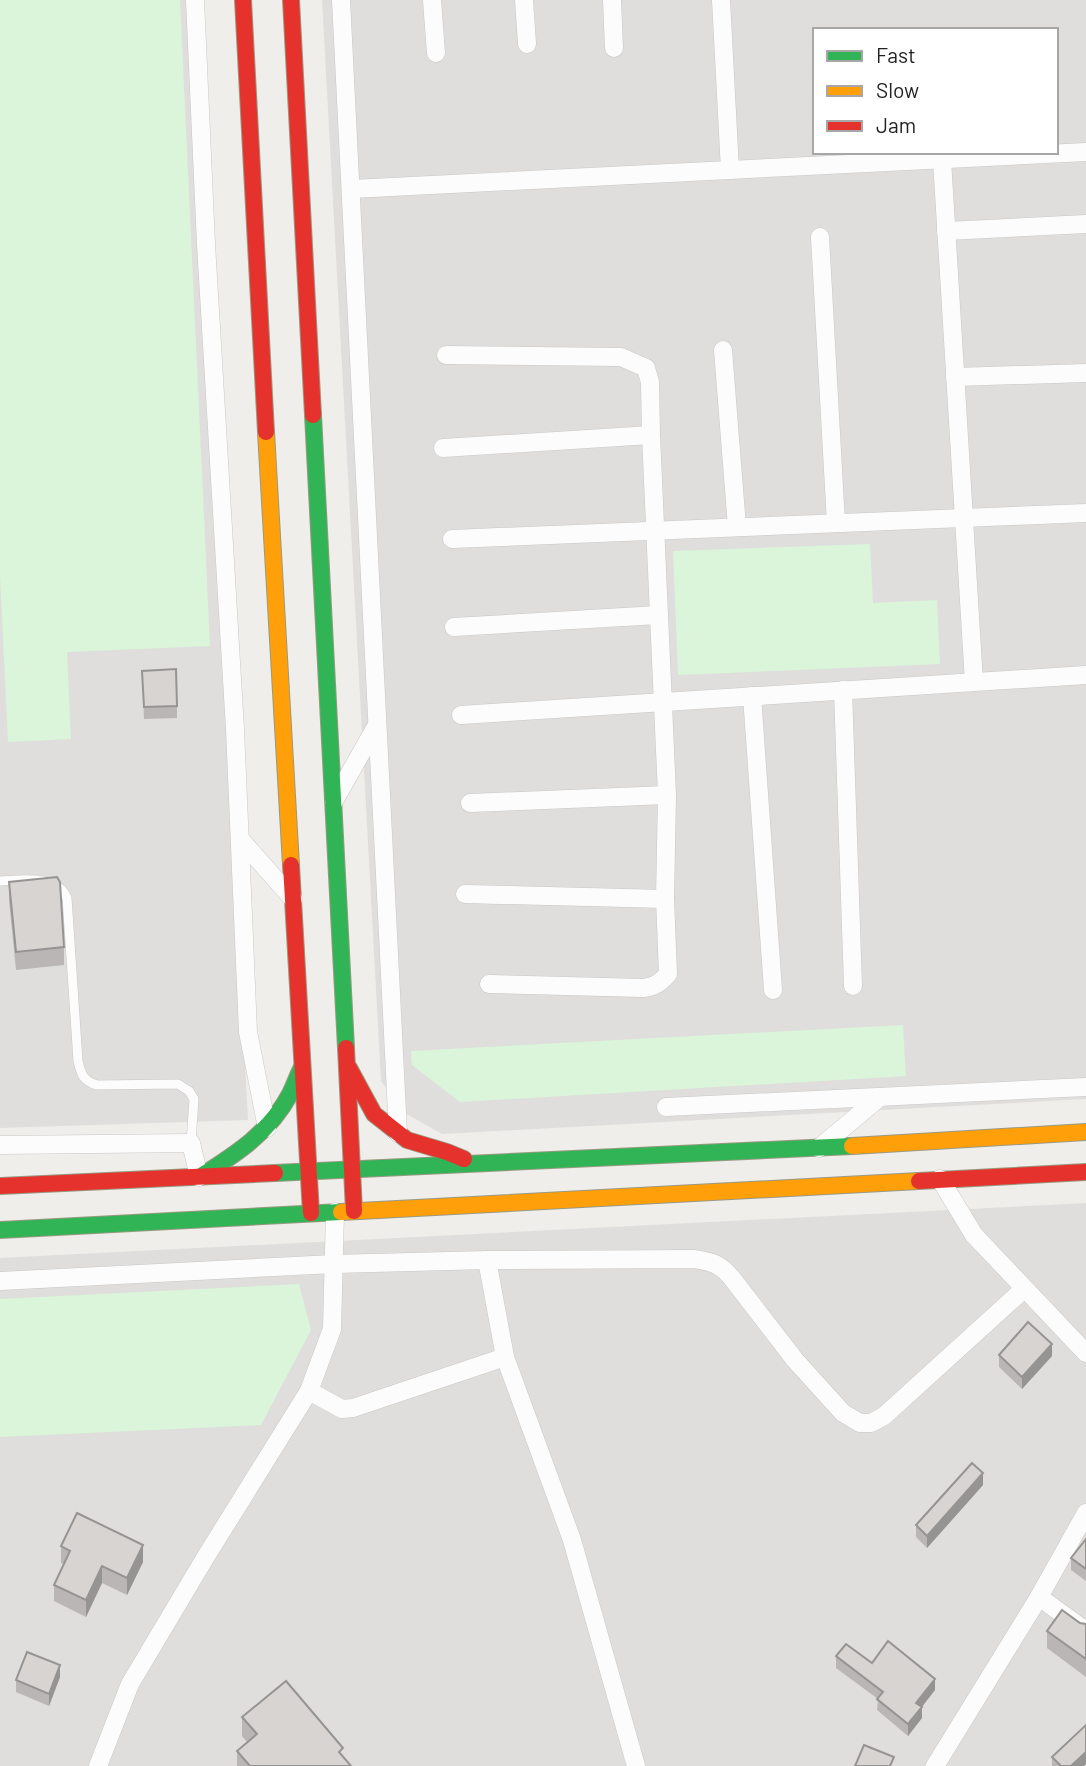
<svg xmlns="http://www.w3.org/2000/svg" width="1086" height="1766" viewBox="0 0 1086 1766" font-family="Barlow,sans-serif">
	<style>
		.residential { fill: #dfdedc; fill-rule: evenodd }
		.park { fill: #daf5da }
		.lines { fill: none; stroke-linecap: round; stroke-linejoin: round }
		.lane-casing { stroke: #c9c8c7; stroke-width: 10 }
		.street-casing { stroke: #c9c8c7; stroke-width: 19 }
		.fast-casing { stroke: #999a82; stroke-width: 18 }
		.slow-casing { stroke: #999a82; stroke-width: 18 }
		.jam-casing { stroke: #999a82; stroke-width: 18 }
		.lane { stroke: #fdfcfc; stroke-width: 9 }
		.street { stroke: #fdfcfc; stroke-width: 18 }
		.fast { stroke: #30b455; stroke-width: 16 }
		.slow { stroke: #ff9f0a; stroke-width: 16 }
		.jam { stroke: #e5322d; stroke-width: 16 }
		.wall { fill: #b9b6b5 }
		.shaded-wall { fill: #969493 }
		.building { fill: #d7d4d2; stroke: #969493; stroke-width: 2 }
	</style>
	<rect width="100%" height="100%" fill="#f0eeeb"/>
	<g class="residential">
		<path d="M 0,0 L 189,0 L 248,1120 L 0,1128 Z"/>
		<path d="M 322,0 L 1086,0 L 1086,1099 L 442,1134 L 403,1112 L 381,1081 ZM 815,30 L 1056,30 L 1056,152 L 815,152 Z"/>
		<path d="M 1086,1203 L 1086,1766 L 0,1766 L 0,1258 Z"/>
	</g>
	<g class="park">
		<path d="M 0,0 L 180,0 L 210,646 L 67,652 L 71,739 L 8,742 L 0,576 Z"/>
		<path d="M 870,544 L 873,603 L 937,600 L 940,664 L 678,675 L 673,551 Z"/>
		<path d="M 903,1025 L 906,1076 L 460,1102 L 412,1065 L 411,1051 Z"/>
		<path d="M 299,1284 L 311,1330 L 261,1425 L 0,1437 L 0,1299 Z"/>
	</g>
	<g class="lines">
		<g class="lane-casing">
			<path id="lane" d="M 0,881 C 21,880 57,874 67,898 L 78,1061 C 81,1074 83,1081 97,1085 L 178,1084 L 189,1091 L 194,1099 L 191,1143"/>
		</g>
		<g class="street-casing">
			<g id="street">
				<path d="M 195,0 L 206,244 L 235,729 L 248,1032 L 267,1128"/>
				<path d="M 341,0 L 398,1133"/>
				<path d="M 432,0 L 436,53"/>
				<path d="M 524,0 L 527,44"/>
				<path d="M 612,0 L 614,48"/>
				<path d="M 721,0 L 730,170"/>
				<path d="M 942,160 L 974,682"/>
				<path d="M 352,189 L 1086,152"/>
				<path d="M 946,231 L 1086,224"/>
				<path d="M 820,237 L 836,523"/>
				<path d="M 723,350 L 737,527"/>
				<path d="M 446,355 L 621,357 L 646,368 L 650,382 L 651,435 L 667,795 L 665,899 L 668,974 C 660,983 654,987 643,988 L 489,984"/>
				<path d="M 955,377 L 1086,373"/>
				<path d="M 443,448 L 651,435"/>
				<path d="M 452,539 L 1086,513"/>
				<path d="M 454,627 L 658,615"/>
				<path d="M 843,690 L 853,986"/>
				<path d="M 752,696 L 773,990"/>
				<path d="M 461,715 L 1086,675"/>
				<path d="M 334,801 L 377,725"/>
				<path d="M 470,803 L 667,795"/>
				<path d="M 240,839 L 293,899"/>
				<path d="M 465,894 L 665,899"/>
				<path d="M 666,1107 L 1086,1087"/>
				<path d="M 0,1145 L 191,1143 L 199,1177"/>
				<path d="M 819,1148 L 880,1097"/>
				<path d="M 940,1179 L 974,1235 L 1086,1353"/>
				<path d="M 487,1260 L 505,1357 L 572,1540 L 636,1766"/>
				<path d="M 0,1281 L 334,1264 L 487,1260 L 694,1259 C 712,1262 719,1263 731,1277 L 795,1360 L 843,1413 L 860,1423 L 871,1423 L 884,1416 L 1024,1289"/>
				<path d="M 309,1391 L 342,1409 L 353,1408 L 505,1357"/>
				<path d="M 1039,1597 L 1086,1631"/>
				<path d="M 98,1766 L 130,1684 L 205,1558 L 309,1391 L 332,1329 L 335,1212"/>
				<path d="M 935,1766 L 1039,1597 L 1086,1513"/>
			</g>
		</g>
		<g class="fast-casing">
			<g id="fast">
				<path d="M 313,415 L 346,1048"/>
				<path d="M 275,1173 L 852,1146"/>
				<path d="M 201,1176 C 236,1154 270,1132 290,1094 C 294,1086 297,1077 301,1069"/>
				<path d="M 0,1230 L 341,1212"/>
			</g>
		</g>
		<g class="slow-casing">
			<g id="slow">
				<path d="M 266,432 L 291,865"/>
				<path d="M 852,1146 L 1086,1132"/>
				<path d="M 341,1212 L 919,1181"/>
			</g>
		</g>
		<g class="jam-casing">
			<g id="jam">
				<path d="M 243,0 L 266,432"/>
				<path d="M 291,0 L 313,415"/>
				<path d="M 291,865 L 311,1213"/>
				<path d="M 346,1048 L 354,1211"/>
				<path d="M 349,1068 L 374,1114 L 407,1140 L 447,1152 L 464,1159"/>
				<path d="M 919,1181 L 1086,1172"/>
				<path d="M 0,1186 L 275,1173"/>
			</g>
		</g>
		<use href="#lane" class="lane"/>
		<use href="#street" class="street"/>
		<use href="#fast" class="fast"/>
		<use href="#slow" class="slow"/>
		<use href="#jam" class="jam"/>
	</g>
	<g class="wall">
		<path d="M 142,671 L 177,706 L 177,718 L 144,719 Z"/>
		<path d="M 9,882 L 64,947 L 64,965 L 16,970 L 9,900 Z"/>
		<path d="M 999,1355 L 1052,1356 L 1022,1389 L 999,1367 Z"/>
		<path d="M 983,1485 L 927,1548 L 916,1537 L 916,1525 Z"/>
		<path d="M 1086,1539 L 1086,1581 L 1071,1570 L 1071,1558 Z"/>
		<path d="M 61,1546 L 143,1562 L 127,1595 L 102,1583 L 86,1617 L 54,1601 L 54,1585 L 64,1564 L 61,1563 Z"/>
		<path d="M 1080,1623 L 1086,1624 L 1086,1677 L 1047,1648 L 1047,1631 Z"/>
		<path d="M 836,1656 L 872,1663 L 935,1690 L 922,1707 L 922,1718 L 908,1736 L 877,1710 L 878,1699 L 836,1668 Z"/>
		<path d="M 60,1677 L 49,1706 L 16,1692 L 16,1680 Z"/>
		<path d="M 242,1717 L 343,1757 L 351,1766 L 237,1766 L 237,1751 L 247,1742 L 242,1736 Z"/>
		<path d="M 1086,1725 L 1086,1764 L 1084,1766 L 1052,1766 L 1052,1757 Z"/>
	</g>
	<g class="shaded-wall">
		<path d="M 1052,1344 L 1052,1356 L 1022,1389 L 1022,1377 Z"/>
		<path d="M 983,1473 L 983,1485 L 927,1548 L 927,1536 Z"/>
		<path d="M 143,1545 L 143,1562 L 127,1595 L 127,1578 Z"/>
		<path d="M 102,1566 L 102,1583 L 86,1617 L 86,1600 Z"/>
		<path d="M 60,1665 L 60,1677 L 49,1706 L 49,1694 Z"/>
		<path d="M 935,1679 L 935,1690 L 916,1714 L 916,1703 Z"/>
		<path d="M 922,1707 L 922,1718 L 908,1736 L 908,1724 Z"/>
		<path d="M 1086,1752 L 1086,1764 L 1084,1766 L 1071,1766 Z"/>
	</g>
	<g class="building">
		<path d="M 176,669 L 177,706 L 144,707 L 142,671 Z"/>
		<path d="M 57,877 L 60,882 L 64,947 L 16,952 L 9,882 Z"/>
		<path d="M 1028,1322 L 1052,1344 L 1022,1377 L 999,1355 Z"/>
		<path d="M 972,1463 L 983,1473 L 927,1536 L 916,1525 Z"/>
		<path d="M 77,1513 L 143,1545 L 127,1578 L 102,1566 L 86,1600 L 54,1585 L 70,1551 L 61,1546 Z"/>
		<path d="M 1086,1539 L 1086,1569 L 1071,1558 Z"/>
		<path d="M 1062,1610 L 1080,1623 L 1086,1624 L 1086,1659 L 1047,1631 Z"/>
		<path d="M 888,1641 L 935,1679 L 916,1703 L 922,1707 L 908,1724 L 877,1699 L 883,1692 L 836,1656 L 846,1644 L 872,1663 Z"/>
		<path d="M 27,1652 L 60,1665 L 49,1694 L 16,1680 Z"/>
		<path d="M 286,1681 L 343,1748 L 339,1752 L 351,1766 L 250,1766 L 237,1751 L 257,1734 L 242,1717 Z"/>
		<path d="M 1086,1725 L 1086,1752 L 1071,1766 L 1061,1766 L 1052,1757 Z"/>
		<path d="M 864,1745 L 894,1757 L 890,1766 L 855,1766 Z"/>
	</g>
	<rect x="813" y="28" width="245" height="126" fill="#ffffff" stroke="#a7a7a7" stroke-width="2"/>
	<rect x="827" y="51" width="35" height="10" fill="#30b455" stroke="#a7a7a7" stroke-width="2"/>
	<text x="876" y="63" font-size="21" fill="#222222">Fast</text>
	<rect x="827" y="86" width="35" height="10" fill="#ff9f0a" stroke="#a7a7a7" stroke-width="2"/>
	<text x="876" y="98" font-size="21" fill="#222222">Slow</text>
	<rect x="827" y="121" width="35" height="10" fill="#e5322d" stroke="#a7a7a7" stroke-width="2"/>
	<text x="876" y="133" font-size="21" fill="#222222">Jam</text>
</svg>
